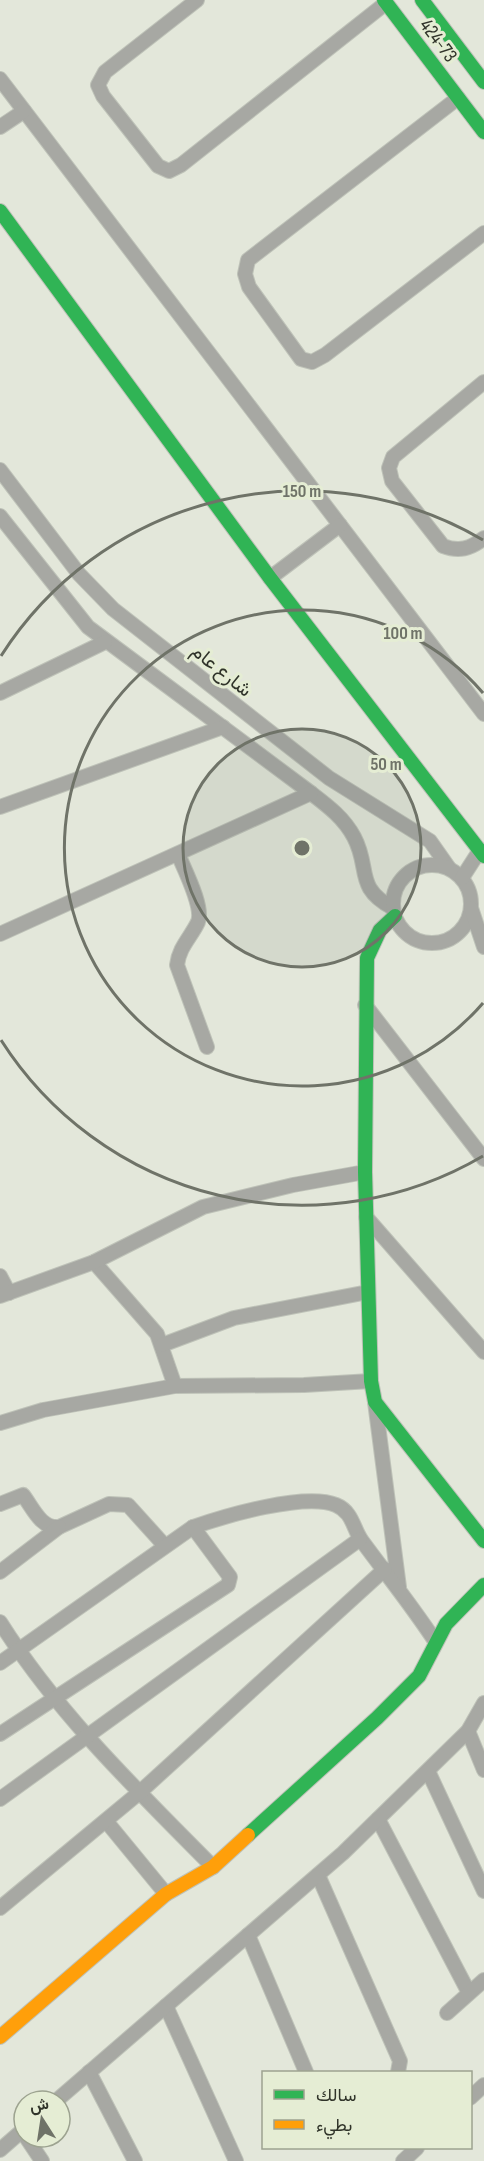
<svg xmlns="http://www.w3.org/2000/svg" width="484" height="2161" viewBox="0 0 484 2161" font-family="'Sofia Sans Condensed',Vazirmatn,sans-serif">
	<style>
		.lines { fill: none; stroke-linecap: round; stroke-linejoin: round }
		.street-casing { stroke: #bec2b8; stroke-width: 16 }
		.fast-casing { stroke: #bec2b8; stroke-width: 16 }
		.slow-casing { stroke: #bec2b8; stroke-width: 16 }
		.street { stroke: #a7a8a3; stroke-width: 14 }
		.fast { stroke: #30b455; stroke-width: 14 }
		.slow { stroke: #ff9f0a; stroke-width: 14 }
		.ring { fill: none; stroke: #6f7368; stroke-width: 3 }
		.labels { text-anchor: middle; stroke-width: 6; stroke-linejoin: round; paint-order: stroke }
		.street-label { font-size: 20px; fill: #30342a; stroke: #e5edd4 }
		.centre { fill: #6f7368; stroke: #e5edd4; stroke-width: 3 }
		.ring-label { font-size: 18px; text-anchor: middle; font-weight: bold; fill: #6f7368; stroke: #e5edd4; stroke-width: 6; stroke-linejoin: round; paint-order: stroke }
	</style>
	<rect width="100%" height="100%" fill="#e3e7da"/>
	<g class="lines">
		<g class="street-casing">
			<g id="street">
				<path d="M 197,0 L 105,72 L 98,85 L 103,96 L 158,166 L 169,171 L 181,165 L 386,3"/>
				<path d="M 0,79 L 484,714"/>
				<path d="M 458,98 L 248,260 L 245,274 L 249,287 L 301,359 L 312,362 L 325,355 L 484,233"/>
				<path d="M 0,127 L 24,111"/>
				<path d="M 484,382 L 393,457 L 389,468 L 392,481 L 443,546 C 459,552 470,549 484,538"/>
				<path d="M 0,470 L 79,574 L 113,609 L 329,778 L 430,841 L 449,868"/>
				<path d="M 0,516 L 88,627 L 311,793 C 328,806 344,818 354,837 C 371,869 354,887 393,908"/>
				<path d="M 270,578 L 340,525"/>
				<path d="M 0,693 L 105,642"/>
				<path d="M 0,807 L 223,727"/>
				<path d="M 178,854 C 184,869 204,907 198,922 C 191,937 179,947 177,965 L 207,1047"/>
				<circle cx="432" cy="904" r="39"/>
				<path d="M 462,878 L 480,850"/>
				<path d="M 471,908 L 484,947"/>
				<path d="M 0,934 L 311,793"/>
				<path d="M 365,1005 L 484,1159"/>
				<path d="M 366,1217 L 484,1352"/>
				<path d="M 94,1262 L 157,1334 L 175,1386"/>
				<path d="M 0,1276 L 9,1293"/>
				<path d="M 0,1296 L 94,1262 L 203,1207 L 293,1185 L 365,1172"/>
				<path d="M 162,1345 L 234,1318 L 368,1292"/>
				<path d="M 375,1402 L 399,1587"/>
				<path d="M 0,1423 L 43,1410 L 175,1386 L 304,1385 L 371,1381"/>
				<path d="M 0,1504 L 23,1495 C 33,1508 41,1529 59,1527 L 109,1504 L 128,1505 L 165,1546"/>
				<path d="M 0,1572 L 59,1527"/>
				<path d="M 0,1622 C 58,1714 137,1790 213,1867"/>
				<path d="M 0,1663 L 193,1527 C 225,1516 305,1492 336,1505 C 353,1512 353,1529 362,1541 C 387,1575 412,1606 435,1641"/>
				<path d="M 468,1731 L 484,1770"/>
				<path d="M 0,1734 L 228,1585 L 230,1577 L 193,1527"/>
				<path d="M 428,1771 L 484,1891"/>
				<path d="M 0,1799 L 360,1539"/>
				<path d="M 378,1819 L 469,1993"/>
				<path d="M 106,1821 L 166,1894"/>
				<path d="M 318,1875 L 400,2061 L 398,2072"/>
				<path d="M 0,1908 L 140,1792 L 385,1569"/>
				<path d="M 248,1935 L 306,2072"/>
				<path d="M 166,2006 L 236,2161"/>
				<path d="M 447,2013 L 484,1980"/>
				<path d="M 89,2072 L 135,2161"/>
				<path d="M 470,2098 L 484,2085"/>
				<path d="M 56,2101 L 343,1853 L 468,1731 L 484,1703"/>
				<path d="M 26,2137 L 42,2161"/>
				<path d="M 0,2150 L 24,2129"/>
				<path d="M 403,2161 L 417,2148"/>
			</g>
		</g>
		<g class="fast-casing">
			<g id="fast">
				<path d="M 384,0 L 484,132"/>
				<path d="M 422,0 L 484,82"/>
				<path d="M 0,211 L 270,578 L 484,856"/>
				<path d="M 395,916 L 380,930 L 367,958 L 365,1172 L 371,1381 L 375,1402 L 484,1541"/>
				<path d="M 248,1835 L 377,1718 L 419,1676 L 446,1624 L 484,1585"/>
			</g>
		</g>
		<g class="slow-casing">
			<path id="slow" d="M 0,2037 L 166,1894 L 213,1867 L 248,1835"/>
		</g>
		<use href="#street" class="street"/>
		<use href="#fast" class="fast"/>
		<use href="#slow" class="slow"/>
	</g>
	<circle cx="302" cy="848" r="119" fill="#6f7368" fill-opacity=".12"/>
	<g class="ring">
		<circle cx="302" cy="848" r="119"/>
		<path d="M483 1003A238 238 0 1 1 483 693"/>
		<path d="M483 1156A357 357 0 0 1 1 1040M1 656A357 357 0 0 1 483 540"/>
	</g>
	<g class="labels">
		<g class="street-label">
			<text transform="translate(439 40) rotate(53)" y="7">424-73</text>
			<text transform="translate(222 670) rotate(39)" y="7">شارع عام</text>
		</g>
	</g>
	<circle cx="302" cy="848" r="9" class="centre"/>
	<g class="ring-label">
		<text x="302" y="497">150 m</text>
		<text x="403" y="639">100 m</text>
		<text x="386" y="770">50 m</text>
	</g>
	<rect x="262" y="2071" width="210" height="78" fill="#e5edd4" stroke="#9da390" stroke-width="1.5"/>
	<rect x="274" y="2090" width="30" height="9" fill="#30b455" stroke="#9da390" stroke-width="1.5"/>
	<text x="316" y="2101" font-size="18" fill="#30342a">سالك</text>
	<rect x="274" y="2120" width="30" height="9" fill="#ff9f0a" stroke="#9da390" stroke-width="1.5"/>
	<text x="316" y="2131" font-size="18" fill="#30342a">بطيء</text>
	<g transform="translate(42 2119) rotate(348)"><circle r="28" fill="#e5edd4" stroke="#9da390" stroke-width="1.5"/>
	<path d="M0-4.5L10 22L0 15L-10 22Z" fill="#6f7368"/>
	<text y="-9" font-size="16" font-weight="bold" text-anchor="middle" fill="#30342a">ش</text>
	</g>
</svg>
